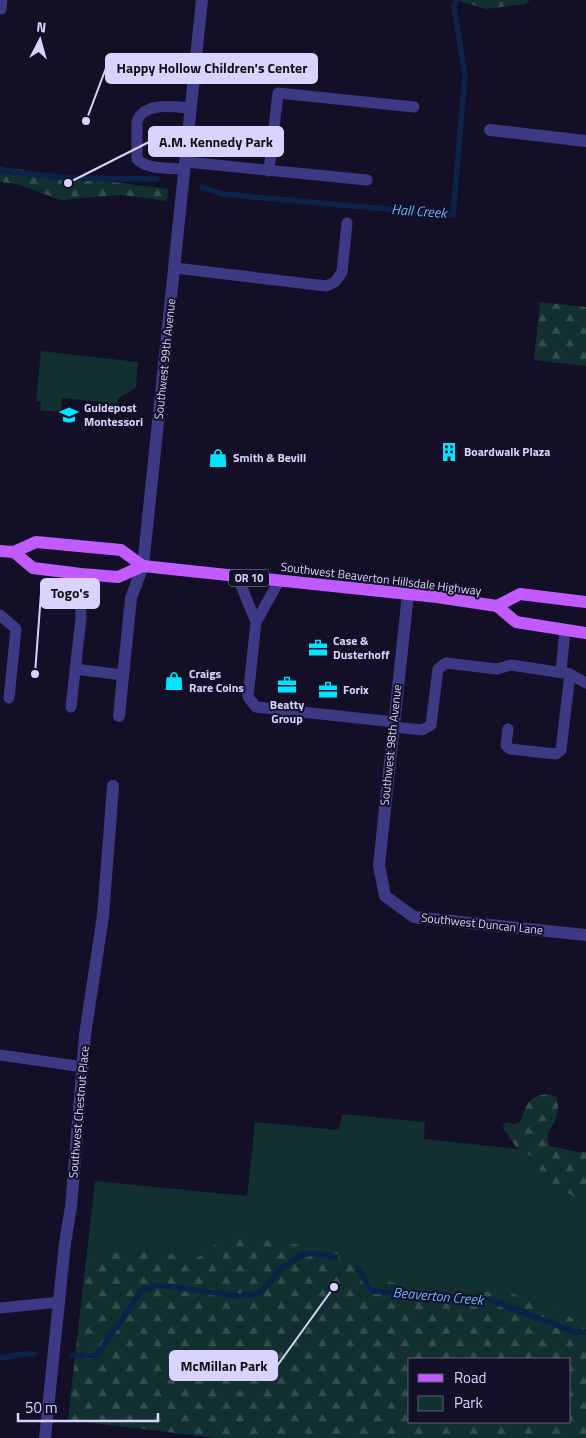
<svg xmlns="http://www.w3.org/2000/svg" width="586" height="1438" viewBox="0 0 586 1438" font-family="'Titillium Web',sans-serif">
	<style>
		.green { fill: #12302f }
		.forest { fill: url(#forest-firs); fill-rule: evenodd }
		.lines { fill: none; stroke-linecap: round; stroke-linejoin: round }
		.stream { stroke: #0c2248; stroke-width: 5.5 }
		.lane { stroke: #3d3a85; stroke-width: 11 }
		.street { stroke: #3d3a85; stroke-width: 12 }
		.primary { stroke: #c25bff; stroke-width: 12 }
		.labels { text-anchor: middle; stroke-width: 4; stroke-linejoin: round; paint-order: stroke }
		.shield { fill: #130f26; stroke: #9e99be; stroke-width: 1 }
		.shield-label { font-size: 11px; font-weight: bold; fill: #d9d4ff }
		.street-label { font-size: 12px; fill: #d9d4ff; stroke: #130f26 }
		.poi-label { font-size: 12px; font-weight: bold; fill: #d9d4ff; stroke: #130f26; text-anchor: start }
		.water-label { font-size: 14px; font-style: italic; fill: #62b6ff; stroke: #130f26 }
		.leader { fill: none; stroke: #d9d4ff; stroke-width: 2 }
		.callout-dot { fill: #d9d4ff; stroke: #130f26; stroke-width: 2 }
		.callout { fill: #d9d4ff; stroke: #d9d4ff; stroke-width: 2 }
		.callout-label { font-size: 14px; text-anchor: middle; font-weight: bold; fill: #111 }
	</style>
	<defs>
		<pattern id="forest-firs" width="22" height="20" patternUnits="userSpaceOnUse" patternTransform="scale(1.25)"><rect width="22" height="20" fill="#12302f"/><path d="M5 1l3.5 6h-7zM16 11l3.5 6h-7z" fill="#344d4e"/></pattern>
	</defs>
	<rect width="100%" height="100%" fill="#130f26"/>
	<g class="green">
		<path d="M 41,351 L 138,362 L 136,386 L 134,389 L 118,398 L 117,404 L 62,398 L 61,413 L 40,410 L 41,401 L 36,401 Z"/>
		<path d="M 342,1114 L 425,1122 L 424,1139 L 586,1156 L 586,1378 L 570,1359 L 223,1332 L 68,1420 L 95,1181 L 247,1196 L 255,1122 L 339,1130 Z"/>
	</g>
	<g class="forest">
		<path d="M 456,0 L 530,0 L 525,4 L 486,9 Z"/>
		<path d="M 0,167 L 168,189 L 167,201 L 121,195 L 60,200 L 18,184 L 0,182 Z"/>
		<path d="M 540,302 L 586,307 L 586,366 L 534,360 Z"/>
		<path d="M 550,1094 L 556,1097 C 565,1124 540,1128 550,1146 L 578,1152 L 586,1152 L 586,1196 L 578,1198 L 555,1186 L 544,1177 L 535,1160 L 531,1156 L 516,1147 L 503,1128 L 504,1124 L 507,1122 L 514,1124 L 520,1122 C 527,1103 529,1095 550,1094 Z"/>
		<path d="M 236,1238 L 253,1238 L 342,1251 L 373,1277 L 427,1292 L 508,1292 L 548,1306 L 586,1325 L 586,1438 L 216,1438 L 68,1420 L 86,1260 L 144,1247 L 194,1260 L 221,1241 ZM 410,1359 L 570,1359 L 570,1422 L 410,1422 Z"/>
	</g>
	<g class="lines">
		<g class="stream">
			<path d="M 0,171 L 69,178 L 157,179"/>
			<path d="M 202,187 L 222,194 L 453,215 L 465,76 L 454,6 L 457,0"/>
			<path d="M 358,1268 L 371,1291 L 490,1300 L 575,1332 L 586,1332"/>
			<path d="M 73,1355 L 96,1356 L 142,1290 L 158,1285 L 238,1296 L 259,1293 L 268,1285 L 280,1269 L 300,1256 L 311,1253 L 336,1257"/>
			<path d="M 0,1358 L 23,1354 L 34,1354"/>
		</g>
		<g class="lane">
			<path d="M 1,9 L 2,0"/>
			<path d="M 186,162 L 367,180"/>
			<path d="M 185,169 C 170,168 147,170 137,159 L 137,122 C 143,101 174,107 191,108"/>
			<path d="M 269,171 L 278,93 L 414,107"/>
			<path d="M 175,268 L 326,286 L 335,282 L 342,272 L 347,223"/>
			<path d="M 237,576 L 256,622"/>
			<path d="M 279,581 L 256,622 L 248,697 L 256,707 L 394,722"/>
			<path d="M 0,615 L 16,629 L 9,698"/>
			<path d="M 75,669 L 123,675"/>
			<path d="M 561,672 L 565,630"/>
			<path d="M 71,707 L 81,618 L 80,590 L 81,574"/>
			<path d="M 394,727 L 422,730 L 431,725 L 438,669 L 446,663 L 497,669 L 511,665 L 570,674 L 586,683"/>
			<path d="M 508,729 L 506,745 L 510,749 L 556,754 L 561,750 L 570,674"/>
			<path d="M 0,1055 L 83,1067"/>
			<path d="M 0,1308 L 59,1302"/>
		</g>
		<g class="street">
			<path d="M 490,130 L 586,141"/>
			<path d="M 408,594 L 379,865 L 385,896 L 414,917 L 586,935"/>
			<path d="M 119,716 L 131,598 L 143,566 L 202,0"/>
			<path d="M 45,1438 L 65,1243 L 71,1207 L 85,1035 L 103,916 L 113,786"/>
		</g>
		<g class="primary">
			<path d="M 0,551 L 14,552 L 36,542 L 121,550 L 143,566"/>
			<path d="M 14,552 L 33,568 L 81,574 L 118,577 L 143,566 L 437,597 L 497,606 L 516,622 L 586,633"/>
			<path d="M 497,606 L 520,594 L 586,602"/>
		</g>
	</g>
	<defs>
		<g id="school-bare" transform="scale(1.5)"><path d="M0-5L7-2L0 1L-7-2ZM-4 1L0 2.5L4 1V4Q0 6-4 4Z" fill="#00e5ff" stroke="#130f26" stroke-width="2.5" paint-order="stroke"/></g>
		<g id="building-bare" transform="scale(1.5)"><path d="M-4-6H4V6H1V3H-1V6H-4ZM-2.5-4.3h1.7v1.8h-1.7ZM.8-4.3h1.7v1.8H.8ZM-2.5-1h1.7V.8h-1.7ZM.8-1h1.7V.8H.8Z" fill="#00e5ff" stroke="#130f26" stroke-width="2.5" paint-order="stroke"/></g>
		<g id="shop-bare" transform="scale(1.5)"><path d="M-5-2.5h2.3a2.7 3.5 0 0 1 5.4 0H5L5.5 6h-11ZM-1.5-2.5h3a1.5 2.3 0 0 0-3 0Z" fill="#00e5ff" stroke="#130f26" stroke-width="2.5" paint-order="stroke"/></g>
		<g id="office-bare" transform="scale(1.5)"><path d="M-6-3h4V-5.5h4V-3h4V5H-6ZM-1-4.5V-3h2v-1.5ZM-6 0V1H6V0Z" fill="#00e5ff" stroke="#130f26" stroke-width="2.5" paint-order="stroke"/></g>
	</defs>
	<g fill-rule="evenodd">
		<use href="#school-bare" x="69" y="415"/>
		<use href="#building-bare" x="449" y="452"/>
		<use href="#shop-bare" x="218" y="458"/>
		<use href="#office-bare" x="318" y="648"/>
		<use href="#shop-bare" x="174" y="681"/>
		<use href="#office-bare" x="287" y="685"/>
		<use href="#office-bare" x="328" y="690"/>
	</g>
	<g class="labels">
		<rect class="shield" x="229" y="569.5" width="40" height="17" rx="4"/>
		<g class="shield-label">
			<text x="249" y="582">OR 10</text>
		</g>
		<g class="street-label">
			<text transform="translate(165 359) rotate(-84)" y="4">Southwest 99th Avenue</text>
			<text transform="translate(381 579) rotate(7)" y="4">Southwest Beaverton Hillsdale Highway</text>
			<text transform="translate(391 745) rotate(-84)" y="4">Southwest 98th Avenue</text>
			<text transform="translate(482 924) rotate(6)" y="4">Southwest Duncan Lane</text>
			<text transform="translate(79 1112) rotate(-85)" y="4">Southwest Chestnut Place</text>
		</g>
		<g class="poi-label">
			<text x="84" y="412">Guidepost<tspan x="84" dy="14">Montessori</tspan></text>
			<text x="464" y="456">Boardwalk Plaza</text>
			<text x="233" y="462">Smith &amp; Bevill</text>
			<text x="333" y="645">Case &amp;<tspan x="333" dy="14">Dusterhoff</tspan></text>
			<text x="189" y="678">Craigs<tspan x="189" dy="14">Rare Coins</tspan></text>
			<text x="343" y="694">Forix</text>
			<text x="287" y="709" text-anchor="middle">Beatty<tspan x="287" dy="14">Group</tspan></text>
		</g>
		<g class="water-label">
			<text transform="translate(419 211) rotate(4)" y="5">Hall Creek</text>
			<text transform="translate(438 1296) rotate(5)" y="5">Beaverton Creek</text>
		</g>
	</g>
	<path class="leader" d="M86 121L106 68M68 183L149 142M35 674L41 593M334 1287L277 1366"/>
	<g class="callout-dot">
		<circle cx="86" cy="121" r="5"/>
		<circle cx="68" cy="183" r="5"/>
		<circle cx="35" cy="674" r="5"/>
		<circle cx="334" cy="1287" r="5"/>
	</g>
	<g class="callout">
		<rect x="106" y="54" width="211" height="29" rx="5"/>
		<rect x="149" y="127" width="134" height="29" rx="5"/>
		<rect x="41" y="579" width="58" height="29" rx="5"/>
		<rect x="170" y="1351" width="107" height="29" rx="5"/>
	</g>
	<g class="callout-label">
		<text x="212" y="73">Happy Hollow Children's Center</text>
		<text x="216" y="147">A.M. Kennedy Park</text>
		<text x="70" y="598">Togo's</text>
		<text x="224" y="1371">McMillan Park</text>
	</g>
	<rect x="408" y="1358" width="162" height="65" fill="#130f26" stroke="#625e7d"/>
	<rect x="418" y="1374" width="25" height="8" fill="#c25bff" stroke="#625e7d"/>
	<text x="454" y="1383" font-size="15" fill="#d9d4ff">Road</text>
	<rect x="418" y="1396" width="25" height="15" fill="#12302f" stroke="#625e7d"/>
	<text x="454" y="1408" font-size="15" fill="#d9d4ff">Park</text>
	<g transform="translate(40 40) rotate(6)" stroke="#130f26" stroke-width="4" paint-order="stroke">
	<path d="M0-4L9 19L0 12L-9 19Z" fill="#d9d4ff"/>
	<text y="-8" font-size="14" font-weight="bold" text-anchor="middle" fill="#d9d4ff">N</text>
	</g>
	<path d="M18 1413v8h140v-8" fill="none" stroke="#d9d4ff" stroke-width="2.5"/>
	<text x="25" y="1413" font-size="15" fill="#d9d4ff" stroke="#130f26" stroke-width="4" paint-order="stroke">50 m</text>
</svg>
